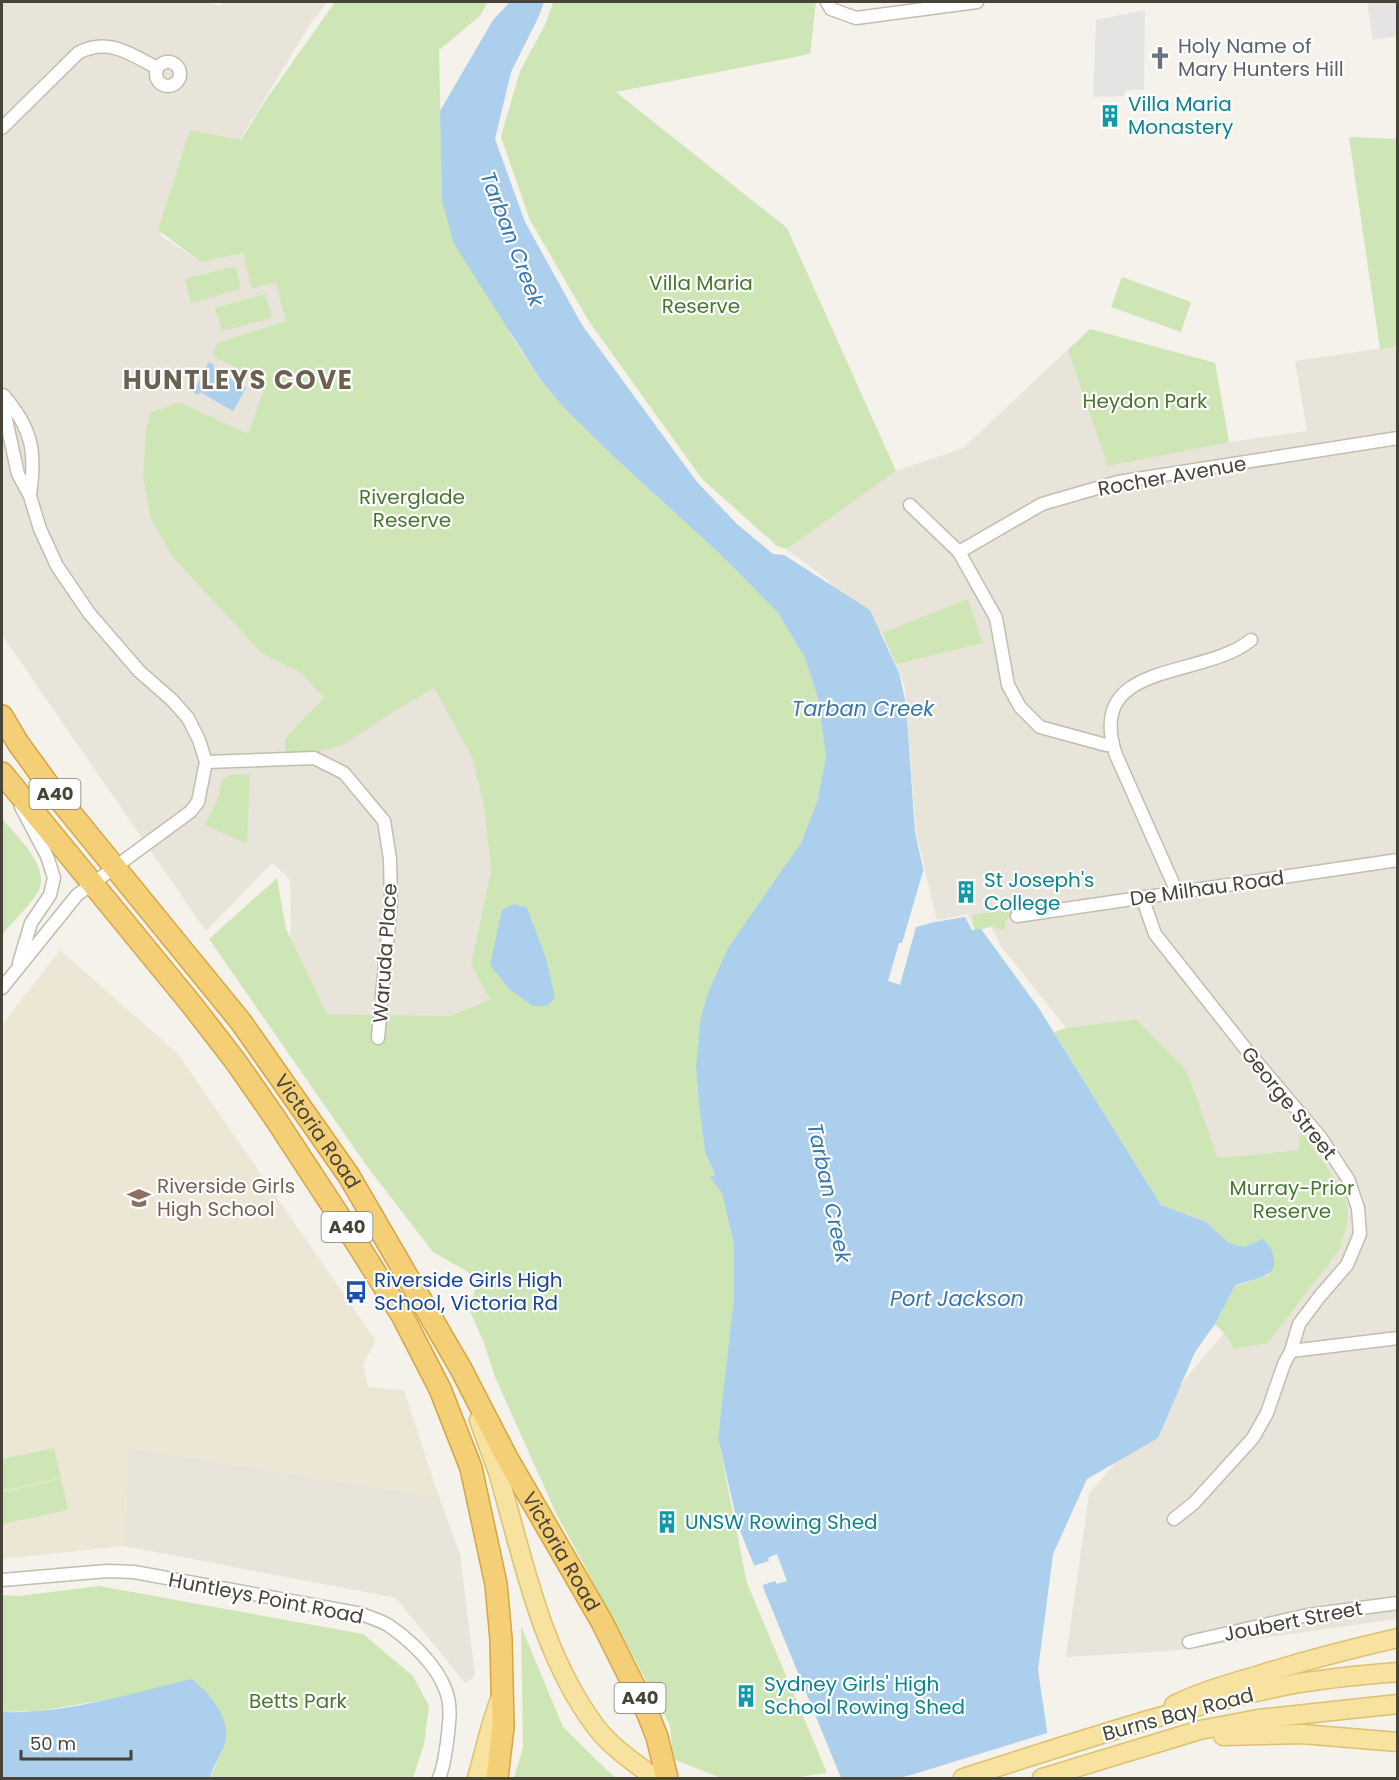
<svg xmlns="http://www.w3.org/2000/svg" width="1399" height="1780" viewBox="0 0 1399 1780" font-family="Poppins,sans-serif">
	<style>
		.residential { fill: #e8e4d9 }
		.education { fill: #ece7d5 }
		.green { fill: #cee6b6 }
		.parking { fill: #e6e4e2 }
		.water { fill: #abcfec }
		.pier { fill: #f4f2ea }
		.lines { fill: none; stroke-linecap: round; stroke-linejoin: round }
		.street-casing { stroke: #c2bdb0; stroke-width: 15 }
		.primary-casing { stroke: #ddc070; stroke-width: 21 }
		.highway-casing { stroke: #d4a544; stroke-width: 24 }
		.street { stroke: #fff; stroke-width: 12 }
		.primary { stroke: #f8e2a0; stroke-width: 18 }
		.highway { stroke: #f5cf75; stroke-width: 21 }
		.labels { text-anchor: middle; stroke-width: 4.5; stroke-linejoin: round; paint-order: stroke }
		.shield { fill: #fff; stroke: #7f7b74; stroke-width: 1.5 }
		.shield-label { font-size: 18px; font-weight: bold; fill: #484339 }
		.worship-label { font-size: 20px; fill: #5b616d; stroke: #fff; text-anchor: start }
		.culture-label { font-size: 20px; fill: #0d838f; stroke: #fff; text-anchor: start }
		.park-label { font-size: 20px; fill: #47772f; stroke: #fff }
		.street-label { font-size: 20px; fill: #484339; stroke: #fff }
		.education-label { font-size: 20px; fill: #785e54; stroke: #fff; text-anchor: start }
		.transit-label { font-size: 20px; fill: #164399; stroke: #fff; text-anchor: start }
		.water-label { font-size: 21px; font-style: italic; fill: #3877ae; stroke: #fff }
		.district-label { font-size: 26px; font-weight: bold; letter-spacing: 1.5px; fill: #6a6151; stroke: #fff }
	</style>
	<rect width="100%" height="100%" fill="#f4f2ea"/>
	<g class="residential">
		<path d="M 2,2 L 208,2 L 220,6 L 224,2 L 327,2 L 309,26 L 238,143 L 190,130 L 160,235 L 201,262 L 243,253 L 275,282 L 286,321 L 217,343 L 212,356 L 266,384 L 248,435 L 179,402 L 146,429 L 143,476 L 150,516 L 172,556 L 261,653 L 301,673 L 324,698 L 285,738 L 391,713 L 435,687 L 472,757 L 484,806 L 491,871 L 471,964 L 518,1052 L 292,1012 L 290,879 L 272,863 L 206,931 L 2,635 Z"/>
		<path d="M 1090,329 L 1215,363 L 1229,442 L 1307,431 L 1295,361 L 1397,346 L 1397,1619 L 1170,1651 L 1066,1657 L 1089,1494 L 1224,1333 L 1234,1349 L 1339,1250 L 1301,1130 L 1299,1150 L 1218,1158 L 1187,1071 L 1136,1019 L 1066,1028 L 1000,945 L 990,924 L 973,928 L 968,914 L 937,920 L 916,832 L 905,686 L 882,633 L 825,578 L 787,549 L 896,471 L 963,448 Z"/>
		<path d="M 128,1447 L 439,1497 L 460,1554 L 475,1676 L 465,1683 L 396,1598 L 124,1546 Z"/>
	</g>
	<path class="education" d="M 60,950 L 178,1054 L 376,1341 L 363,1364 L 368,1387 L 404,1390 L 439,1497 L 128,1447 L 124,1546 L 2,1559 L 2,1025 Z"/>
	<g class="green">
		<path d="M 335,2 L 488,2 L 480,16 L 439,50 L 442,201 L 514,340 L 540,379 L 565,409 L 613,456 L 720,554 L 778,613 L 805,658 L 818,698 L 826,757 L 817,802 L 801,843 L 780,875 L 696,1067 L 699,1104 L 705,1152 L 715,1176 L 712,1177 L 722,1193 L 734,1245 L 734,1297 L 718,1438 L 747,1583 L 827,1773 L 793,1778 L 721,1778 L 673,1759 L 670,1725 L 556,1513 L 495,1377 L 484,1343 L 469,1309 L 476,1287 L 468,1272 L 433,1252 L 366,1165 L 209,939 L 277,878 L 286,929 L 327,1014 L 451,1016 L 490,1000 L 471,964 L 491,871 L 484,806 L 472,757 L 434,688 L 391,713 L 345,744 L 315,753 L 285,753 L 285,738 L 324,698 L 301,673 L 261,653 L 172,556 L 150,517 L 143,476 L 146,429 L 151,413 L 179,402 L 248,434 L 266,384 L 212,356 L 217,343 L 286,321 L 275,282 L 252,289 L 243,253 L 201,262 L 158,230 L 190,130 L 241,140 L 263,104 Z"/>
		<path d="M 553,2 L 816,2 L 810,54 L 616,92 L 787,228 L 896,471 L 787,549 L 777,546 L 702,479 L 588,320 L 530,220 L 501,137 L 520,71 L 546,23 Z"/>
		<path d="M 1349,137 L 1397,139 L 1397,346 L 1380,349 Z"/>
		<path d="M 235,266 L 241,289 L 191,303 L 185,279 Z"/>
		<path d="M 1122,277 L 1191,302 L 1181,332 L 1111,307 Z"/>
		<path d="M 265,294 L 272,318 L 222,331 L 215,308 Z"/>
		<path d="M 1090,329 L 1215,363 L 1229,442 L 1108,466 L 1068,350 Z"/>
		<path d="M 968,599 L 983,643 L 896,664 L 882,633 Z"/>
		<path d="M 250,774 L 247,844 L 205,825 L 217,801 L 222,780 L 230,775 Z"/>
		<path d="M 2,818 C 16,836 52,868 38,892 C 28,908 13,921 2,935 Z"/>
		<path d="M 1019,908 L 1005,921 L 1005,929 L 999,930 L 994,926 L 975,931 L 972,915 Z"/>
		<path d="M 1136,1019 L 1187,1071 L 1218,1158 L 1299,1150 L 1300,1129 L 1338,1183 L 1345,1198 L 1348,1211 L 1347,1224 L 1339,1250 L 1268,1343 L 1234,1349 L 1224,1333 L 1215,1324 L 1235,1286 L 1269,1275 L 1244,1247 L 1229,1243 L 1206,1222 L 1161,1205 L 1054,1032 L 1066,1028 Z"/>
		<path d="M 54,1448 L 61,1478 L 2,1491 L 2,1459 Z"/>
		<path d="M 61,1479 L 68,1510 L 3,1524 L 2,1492 Z"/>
		<path d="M 99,1586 L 363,1634 L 413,1676 L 429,1706 L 424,1744 L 413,1778 L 210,1778 L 222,1751 L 100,1701 L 37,1711 L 2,1712 L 2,1595 L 19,1596 Z"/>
		<path d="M 521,1626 L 563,1727 L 610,1773 L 617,1778 L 514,1778 L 523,1747 Z"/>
	</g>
	<g class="parking">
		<path d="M 1367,2 L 1397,2 L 1397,36 L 1373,40 Z"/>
		<path d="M 1145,10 L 1144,90 L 1125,90 L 1125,96 L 1093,97 L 1096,20 Z"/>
	</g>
	<g class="water">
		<path d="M 510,2 L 544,2 L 539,16 L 511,72 L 495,139 L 525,222 L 582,325 L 697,482 L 737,524 L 773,554 L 784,555 L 870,610 L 899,673 L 906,704 L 915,832 L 935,922 L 965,917 L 972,930 L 981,929 L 1040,1010 L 1161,1205 L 1206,1222 L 1229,1243 L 1244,1247 L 1263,1239 C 1270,1247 1273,1250 1274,1260 C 1277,1279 1248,1279 1235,1286 L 1215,1324 L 1195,1352 L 1158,1438 L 1087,1479 L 1053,1554 L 1038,1670 L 1054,1778 L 841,1778 L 738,1526 L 718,1438 L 734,1297 L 734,1245 L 722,1193 L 710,1177 L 715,1175 L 705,1152 L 699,1104 L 696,1067 L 701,1017 L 708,993 L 728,948 L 801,843 L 817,802 L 826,757 L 818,698 L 805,658 L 778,613 L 720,554 L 613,456 L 565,409 L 540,379 L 454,244 L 442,201 L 440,111 L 493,20 Z"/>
		<path d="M 209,362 L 214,365 L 213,368 L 246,388 L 233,411 L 200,392 L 198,395 L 193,392 Z"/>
		<path d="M 514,904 L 527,908 L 546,958 L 555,998 L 547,1006 L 533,1006 L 510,990 L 490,965 L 502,910 Z"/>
		<path d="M 191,1679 C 209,1692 232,1719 225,1743 C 221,1756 213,1766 210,1778 L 2,1778 L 2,1712 C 66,1714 129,1694 191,1679 Z"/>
	</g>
	<g class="pier">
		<path d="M 924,868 L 935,922 L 916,927 L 900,985 L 888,981 L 899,943 L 902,943 Z"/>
		<path d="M 777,1554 L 787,1581 L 777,1584 L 775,1581 L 760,1586 L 753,1566 L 769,1561 L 768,1558 Z"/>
		<path d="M 1050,1732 L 1057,1778 L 898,1778 L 911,1775 Z"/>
	</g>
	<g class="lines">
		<g class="street-casing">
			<g id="street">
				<path d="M 827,2 L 831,9 L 856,18 L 977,2"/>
				<circle cx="168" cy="74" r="12"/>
				<path d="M 2,128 L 78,53 C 108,37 131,54 157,68"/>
				<path d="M 3,395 C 33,429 36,452 30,496"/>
				<path d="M 910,505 L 959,552 L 996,618 L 1008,685 L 1020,707 L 1040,727 L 1106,745 L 1112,744"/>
				<path d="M 959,552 L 1042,504 L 1118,482 L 1398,438"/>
				<path d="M 206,762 L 314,758 L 344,773 L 384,821 L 390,859 L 391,902 L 378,1038"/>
				<path d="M 1177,892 L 1116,755 C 1084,659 1202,680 1251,640"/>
				<path d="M 1142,897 L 1155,934 L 1249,1053 L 1321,1138 L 1348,1179 L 1358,1208 L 1360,1234 L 1347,1265 L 1320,1296 L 1299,1324 L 1291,1351 L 1284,1364 L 1267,1413 L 1253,1438 L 1194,1503 L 1174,1519"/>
				<path d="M 1017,916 L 1398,860"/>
				<path d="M 19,963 L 31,923 L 50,895 L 54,878 L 47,856 L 21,807"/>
				<path d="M 2,988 L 77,895 L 190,812 L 198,802 L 206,762 L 199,740 L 188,718 L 172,700 L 139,671 L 89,613 L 57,566 L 40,529 L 30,496 L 18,474 L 5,415 L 4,396"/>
				<path d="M 1291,1351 L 1398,1338"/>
				<path d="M 2,1580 L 107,1571 L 134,1572 L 362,1614 C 370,1618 380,1620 388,1625 C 410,1640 437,1665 446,1691 C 452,1707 449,1725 447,1742 C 445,1755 444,1767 439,1778"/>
				<path d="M 1189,1642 L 1308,1615 L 1398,1603"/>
			</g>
		</g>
		<g class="primary-casing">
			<g id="primary">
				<path d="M 479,1420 C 485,1437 492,1455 498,1472 C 523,1558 541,1654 596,1727 C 611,1747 635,1763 655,1778"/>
				<path d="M 1174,1705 C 1200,1692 1228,1684 1256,1676 C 1303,1661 1350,1649 1398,1638"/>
				<path d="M 1223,1736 L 1302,1734 L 1398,1742"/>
				<path d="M 477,1778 C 485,1751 490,1723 501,1697"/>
				<path d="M 963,1778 C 1071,1744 1178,1707 1289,1685 C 1325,1678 1361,1675 1398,1672"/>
				<path d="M 1042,1778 L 1200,1730 L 1258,1719 L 1398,1704"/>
			</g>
		</g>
		<g class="highway-casing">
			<g id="highway">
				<path id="s1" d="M 2,716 L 18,743 L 55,794 L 241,1022 L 349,1176 L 461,1369 L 507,1458 L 602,1622 L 648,1714 L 657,1737 L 667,1778"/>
				<path d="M 2,773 L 192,1005 L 236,1062 L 275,1118 L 358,1245 L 403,1317 L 440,1389 L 471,1468 L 496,1584 L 501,1639 L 503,1727 L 497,1778"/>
			</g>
		</g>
		<use href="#street" class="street"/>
		<use href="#primary" class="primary"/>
		<use href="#highway" class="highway"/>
	</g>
	<defs>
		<g id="church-bare" transform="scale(1.8)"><path d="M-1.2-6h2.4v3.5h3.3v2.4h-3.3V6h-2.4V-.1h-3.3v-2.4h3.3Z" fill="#6b7280" stroke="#fff" stroke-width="2.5" paint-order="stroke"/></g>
		<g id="building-bare" transform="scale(1.8)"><path d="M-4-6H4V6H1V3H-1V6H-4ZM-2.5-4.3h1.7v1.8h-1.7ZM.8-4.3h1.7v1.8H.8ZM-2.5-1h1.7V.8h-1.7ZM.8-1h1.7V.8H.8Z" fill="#0f9aa8" stroke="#fff" stroke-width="2.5" paint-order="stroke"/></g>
		<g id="school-bare" transform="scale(1.8)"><path d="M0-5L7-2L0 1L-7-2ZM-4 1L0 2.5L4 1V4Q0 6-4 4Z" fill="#8d6e63" stroke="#fff" stroke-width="2.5" paint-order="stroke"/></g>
		<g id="bus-bare" transform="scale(1.8)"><path d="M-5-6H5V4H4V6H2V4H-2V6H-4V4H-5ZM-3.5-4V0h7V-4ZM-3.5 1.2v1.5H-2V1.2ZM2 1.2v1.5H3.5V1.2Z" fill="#1a4fb4" stroke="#fff" stroke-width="2.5" paint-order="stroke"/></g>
	</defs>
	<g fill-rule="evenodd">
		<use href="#church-bare" x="1160" y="58"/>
		<use href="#building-bare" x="1110" y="116"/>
		<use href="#building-bare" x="966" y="892"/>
		<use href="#school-bare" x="139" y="1198"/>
		<use href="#bus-bare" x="356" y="1292"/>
		<use href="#building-bare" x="667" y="1522"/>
		<use href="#building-bare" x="746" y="1696"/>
	</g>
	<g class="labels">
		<g class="shield">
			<rect x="29.5" y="779" width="51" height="30" rx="4.5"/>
			<rect x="321.5" y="1212" width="51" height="30" rx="4.5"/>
			<rect x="614.5" y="1683" width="51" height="30" rx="4.5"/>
		</g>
		<g class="shield-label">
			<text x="55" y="800">A40</text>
			<text x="347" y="1233">A40</text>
			<text x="640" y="1704">A40</text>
		</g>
		<g class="worship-label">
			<text x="1178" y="53">Holy Name of<tspan x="1178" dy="23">Mary Hunters Hill</tspan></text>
		</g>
		<g class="culture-label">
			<text x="1128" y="111">Villa Maria<tspan x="1128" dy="23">Monastery</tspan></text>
			<text x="984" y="887">St Joseph's<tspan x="984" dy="23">College</tspan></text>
			<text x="685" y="1529">UNSW Rowing Shed</text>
			<text x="764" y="1691">Sydney Girls' High<tspan x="764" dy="23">School Rowing Shed</tspan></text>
		</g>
		<g class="park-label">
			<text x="701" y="290">Villa Maria<tspan x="701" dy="23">Reserve</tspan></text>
			<text x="1145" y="408">Heydon Park</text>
			<text x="412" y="504">Riverglade<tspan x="412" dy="23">Reserve</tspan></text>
			<text x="1292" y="1195">Murray-Prior<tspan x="1292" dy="23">Reserve</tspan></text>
			<text x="298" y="1708">Betts Park</text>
		</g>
		<g class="street-label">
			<text transform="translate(1172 476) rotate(-10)" y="7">Rocher Avenue</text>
			<text transform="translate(1207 888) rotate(-8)" y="7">De Milhau Road</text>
			<text transform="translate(385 953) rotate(-86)" y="7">Waruda Place</text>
			<text transform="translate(1289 1103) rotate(51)" y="7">George Street</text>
			<text dy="7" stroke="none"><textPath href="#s1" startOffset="522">Victoria Road</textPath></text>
			<text dy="7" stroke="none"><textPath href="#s1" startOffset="1008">Victoria Road</textPath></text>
			<text transform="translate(266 1598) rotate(11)" y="7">Huntleys Point Road</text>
			<text transform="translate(1293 1621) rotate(-11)" y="7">Joubert Street</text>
			<text transform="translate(1178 1714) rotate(-15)" y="7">Burns Bay Road</text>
		</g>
		<g class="education-label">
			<text x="157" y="1193">Riverside Girls<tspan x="157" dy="23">High School</tspan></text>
		</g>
		<g class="transit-label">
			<text x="374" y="1287">Riverside Girls High<tspan x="374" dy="23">School, Victoria Rd</tspan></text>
		</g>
		<g class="water-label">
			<text transform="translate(512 239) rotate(69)" y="7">Tarban Creek</text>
			<text x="863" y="716">Tarban Creek</text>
			<text transform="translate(829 1193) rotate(78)" y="7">Tarban Creek</text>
			<text x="957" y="1306">Port Jackson</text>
		</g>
		<g class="district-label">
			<text x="238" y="389">HUNTLEYS COVE</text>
		</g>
	</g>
	<rect width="1399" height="1780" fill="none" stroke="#484339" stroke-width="6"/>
	<path d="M21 1750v9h110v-9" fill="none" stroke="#484339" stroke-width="3"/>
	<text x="30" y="1750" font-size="18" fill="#484339" stroke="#ffffff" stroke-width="4.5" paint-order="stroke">50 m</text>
</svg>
